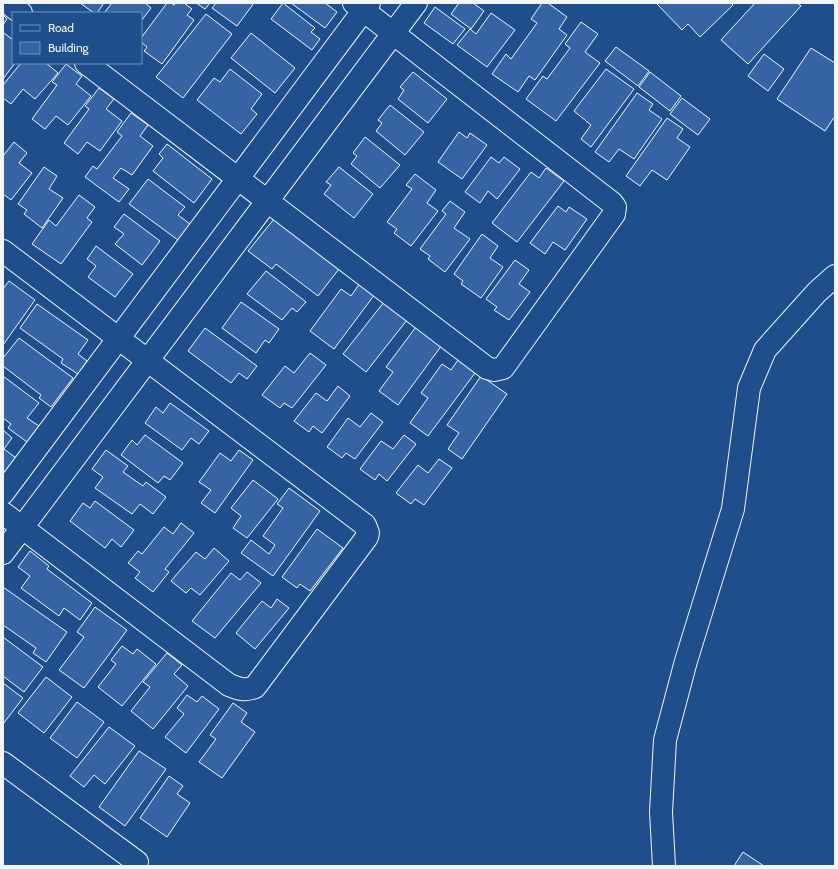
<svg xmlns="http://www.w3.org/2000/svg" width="838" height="869" viewBox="0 0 838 869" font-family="Cabin,sans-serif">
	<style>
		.building { fill: #3563a3; stroke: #f2f6ff }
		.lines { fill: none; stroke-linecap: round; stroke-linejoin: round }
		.minor-casing { stroke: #f2f6ff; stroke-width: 24 }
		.minor { stroke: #1f4e8c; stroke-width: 22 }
	</style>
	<rect width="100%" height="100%" fill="#1f4e8c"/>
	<g class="building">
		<path d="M 80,3 L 104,3 L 97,13 L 94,13 Z"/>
		<path d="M 112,3 L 145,3 L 151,8 L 141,21 L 141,13 L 104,13 Z"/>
		<path d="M 167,3 L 171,3 L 174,5 L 176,3 L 184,3 L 192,9 L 187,15 L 194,20 L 162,64 L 144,51 L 147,47 L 141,42 L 141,38 Z"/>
		<path d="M 196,3 L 210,3 L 205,9 Z"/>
		<path d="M 216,3 L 254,3 L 237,26 L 212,8 Z"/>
		<path d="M 283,3 L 315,28 L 311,32 L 320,39 L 312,50 L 271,19 Z"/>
		<path d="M 291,3 L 325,3 L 337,12 L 325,28 Z"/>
		<path d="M 459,3 L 473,3 L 484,11 L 471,29 L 451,14 Z"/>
		<path d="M 542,3 L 548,3 L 567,17 L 559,29 L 567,35 L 535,80 L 529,76 L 518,92 L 492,74 L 506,54 L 511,59 L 537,23 L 531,19 Z"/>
		<path d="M 659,3 L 731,3 L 733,5 L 700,37 L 688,24 L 682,30 L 657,4 Z"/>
		<path d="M 755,3 L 797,3 L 801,6 L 748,64 L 721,40 Z"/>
		<path d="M 435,7 L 465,29 L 453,44 L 424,23 Z"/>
		<path d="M 491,13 L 515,30 L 487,67 L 457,45 L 470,29 L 476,34 Z"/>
		<path d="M 206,14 L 232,34 L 183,98 L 156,77 Z"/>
		<path d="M 3,15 L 7,19 L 3,25 Z"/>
		<path d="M 581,22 L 598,34 L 585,52 L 600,63 L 556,121 L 526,99 L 543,76 L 547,79 L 570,48 L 565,44 Z"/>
		<path d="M 4,33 L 13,40 L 13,63 L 15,63 L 3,79 L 3,35 Z"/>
		<path d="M 251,33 L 295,68 L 275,93 L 231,58 Z"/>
		<path d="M 616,47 L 649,71 L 638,86 L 605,61 Z"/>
		<path d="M 811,48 L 835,63 L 835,116 L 825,131 L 777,99 Z"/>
		<path d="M 764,54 L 784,69 L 768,91 L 748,76 Z"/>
		<path d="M 21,63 L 46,63 L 58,73 L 35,99 L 23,89 L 11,104 L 3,98 L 3,85 Z"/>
		<path d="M 66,64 L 82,76 L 76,84 L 91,96 L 68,125 L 56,116 L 45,129 L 32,119 L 57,85 L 52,82 Z"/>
		<path d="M 230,69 L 262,94 L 251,109 L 257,114 L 241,134 L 197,100 L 214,78 L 220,82 Z"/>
		<path d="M 606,69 L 634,89 L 591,147 L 581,139 L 591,125 L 574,111 Z"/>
		<path d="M 413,72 L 447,99 L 428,123 L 398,99 L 404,90 L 400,87 Z"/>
		<path d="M 650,72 L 681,96 L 670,111 L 639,87 Z"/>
		<path d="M 99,88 L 114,99 L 106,109 L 122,121 L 100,151 L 87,142 L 78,154 L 64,143 L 89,109 L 85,106 Z"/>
		<path d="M 637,93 L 653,104 L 649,110 L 662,119 L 634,159 L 619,149 L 609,162 L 595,152 Z"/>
		<path d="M 682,98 L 710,119 L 698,135 L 670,114 Z"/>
		<path d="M 390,105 L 424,132 L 405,155 L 376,131 L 382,123 L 378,120 Z"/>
		<path d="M 131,113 L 148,125 L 140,136 L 153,146 L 132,175 L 121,168 L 113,178 L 129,189 L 119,202 L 85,177 L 93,166 L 97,169 L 122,136 L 117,132 Z"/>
		<path d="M 667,118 L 683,129 L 677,138 L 690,147 L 667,180 L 652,170 L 640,186 L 626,176 Z"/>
		<path d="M 459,132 L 467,138 L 470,133 L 487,145 L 462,179 L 438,162 Z"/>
		<path d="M 365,137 L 400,165 L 380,188 L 351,164 L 357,156 L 353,153 Z"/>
		<path d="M 14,142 L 27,153 L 19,163 L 32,173 L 11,200 L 3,194 L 3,156 Z"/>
		<path d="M 167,144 L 212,179 L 194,203 L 153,171 L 163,158 L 159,154 Z"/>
		<path d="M 491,157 L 499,163 L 504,157 L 520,169 L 497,199 L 488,191 L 480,203 L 465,192 Z"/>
		<path d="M 44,167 L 57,176 L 49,189 L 63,198 L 42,228 L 24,214 L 27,210 L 18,204 Z"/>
		<path d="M 339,167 L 373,194 L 354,218 L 324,194 L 331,185 L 326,182 Z"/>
		<path d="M 546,168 L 564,181 L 517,242 L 492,223 L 531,172 L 539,178 Z"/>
		<path d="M 415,174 L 436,190 L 427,203 L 438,211 L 411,246 L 394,233 L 397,229 L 387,222 L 412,189 L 406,185 Z"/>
		<path d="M 148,179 L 185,207 L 178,215 L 190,224 L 178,240 L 129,204 Z"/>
		<path d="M 79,195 L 95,207 L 87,218 L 92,222 L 61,264 L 32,244 L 49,220 L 56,226 Z"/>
		<path d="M 450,201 L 465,212 L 454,228 L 470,239 L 445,272 L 428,259 L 430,256 L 420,249 L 446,214 L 442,211 Z"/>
		<path d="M 558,206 L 566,212 L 569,207 L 587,219 L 565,250 L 553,242 L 545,254 L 530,243 Z"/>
		<path d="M 124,214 L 160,241 L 142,265 L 115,244 L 124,234 L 114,227 Z"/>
		<path d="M 274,219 L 339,269 L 318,296 L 276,264 L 272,269 L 248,251 Z"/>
		<path d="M 482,234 L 498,246 L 490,258 L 503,267 L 481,298 L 461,284 L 463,281 L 454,274 Z"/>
		<path d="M 96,246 L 133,274 L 115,297 L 88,277 L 96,266 L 87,259 Z"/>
		<path d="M 515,260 L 529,270 L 519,284 L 530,292 L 509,320 L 494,310 L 497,307 L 486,299 Z"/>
		<path d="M 266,271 L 306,302 L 297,312 L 292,308 L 282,320 L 247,294 Z"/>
		<path d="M 9,281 L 35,300 L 3,345 L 3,289 Z"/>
		<path d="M 360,283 L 375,294 L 334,349 L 310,331 L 341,289 L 351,296 Z"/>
		<path d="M 241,302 L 279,329 L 269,343 L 265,340 L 256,353 L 222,328 Z"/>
		<path d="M 384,302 L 407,320 L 366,372 L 343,354 Z"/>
		<path d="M 37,304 L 88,340 L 78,354 L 87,361 L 78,374 L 61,363 L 63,359 L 20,328 Z"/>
		<path d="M 416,327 L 442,345 L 398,405 L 379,391 L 393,372 L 386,367 Z"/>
		<path d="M 205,328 L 257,366 L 247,379 L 239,373 L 231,383 L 188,351 Z"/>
		<path d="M 19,338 L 73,378 L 51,407 L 39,398 L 41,395 L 3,366 L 3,358 Z"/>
		<path d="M 310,353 L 326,365 L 292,408 L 284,403 L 280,408 L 262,395 L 285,366 L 294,373 Z"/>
		<path d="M 458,360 L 475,373 L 428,436 L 410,423 L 428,398 L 421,393 L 442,364 L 451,370 Z"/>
		<path d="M 3,376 L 39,403 L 27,418 L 39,426 L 27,442 L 8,428 L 11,424 L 3,418 Z"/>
		<path d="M 481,376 L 507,394 L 462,459 L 448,449 L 459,433 L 447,425 Z"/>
		<path d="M 338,386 L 350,396 L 322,433 L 313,426 L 309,432 L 294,421 L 316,393 L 327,401 Z"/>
		<path d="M 170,403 L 209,431 L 199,444 L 191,438 L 182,450 L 145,423 L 156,407 L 163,413 Z"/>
		<path d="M 371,413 L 383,422 L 355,459 L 346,453 L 342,458 L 327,447 L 348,418 L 360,427 Z"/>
		<path d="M 3,430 L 12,438 L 4,449 L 16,458 L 5,472 L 3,471 Z"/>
		<path d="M 145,435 L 183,463 L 170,480 L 164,476 L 158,483 L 121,455 L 132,440 L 137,445 Z"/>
		<path d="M 404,435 L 416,444 L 387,481 L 379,474 L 375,480 L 360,469 L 381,441 L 393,449 Z"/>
		<path d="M 106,450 L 128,466 L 123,472 L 143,486 L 146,482 L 166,497 L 153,514 L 140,504 L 132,514 L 95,488 L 103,477 L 92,469 Z"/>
		<path d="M 239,450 L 253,460 L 215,513 L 201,503 L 211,490 L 199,482 L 220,453 L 231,461 Z"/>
		<path d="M 439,459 L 452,468 L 424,505 L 415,499 L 411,504 L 396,493 L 418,465 L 428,473 Z"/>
		<path d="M 253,480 L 278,499 L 247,538 L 233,528 L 241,516 L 231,508 Z"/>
		<path d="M 289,488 L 320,511 L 273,576 L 241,553 L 251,540 L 269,554 L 275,545 L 263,536 L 283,508 L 277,504 Z"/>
		<path d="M 95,501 L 134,530 L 121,547 L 112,539 L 105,548 L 70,521 L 83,503 L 90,508 Z"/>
		<path d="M 181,523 L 194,533 L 165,569 L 169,572 L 153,592 L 135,578 L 140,572 L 128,563 L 138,551 L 142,554 L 164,527 L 173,534 Z"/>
		<path d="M 317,529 L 343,548 L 310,591 L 300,584 L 297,588 L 282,577 Z"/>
		<path d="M 214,548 L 229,561 L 200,595 L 191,588 L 186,593 L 171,581 L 196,552 L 205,559 Z"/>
		<path d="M 30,551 L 49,566 L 47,569 L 92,603 L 80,620 L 64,608 L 59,616 L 21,588 L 30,576 L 18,567 Z"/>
		<path d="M 247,572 L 261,583 L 215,638 L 192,621 L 231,573 L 240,580 Z"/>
		<path d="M 3,587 L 67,632 L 46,662 L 33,653 L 36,648 L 3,625 Z"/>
		<path d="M 277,599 L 289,608 L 255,649 L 236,633 L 262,601 L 271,608 Z"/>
		<path d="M 95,607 L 127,630 L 84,688 L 59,670 L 84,637 L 77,632 Z"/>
		<path d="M 3,637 L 43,667 L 24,692 L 3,676 Z"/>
		<path d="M 122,646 L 133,654 L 137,649 L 156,664 L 122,706 L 98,687 L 116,664 L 111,660 Z"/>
		<path d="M 167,653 L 182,665 L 174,674 L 188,686 L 153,729 L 131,711 L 150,687 L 143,682 Z"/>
		<path d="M 46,677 L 72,697 L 44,733 L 18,713 Z"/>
		<path d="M 3,683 L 23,698 L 3,724 Z"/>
		<path d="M 187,695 L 197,702 L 202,696 L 219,709 L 186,753 L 165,737 L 184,714 L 177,708 Z"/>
		<path d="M 77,702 L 104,722 L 77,758 L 50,738 Z"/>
		<path d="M 233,703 L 247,713 L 241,722 L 255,732 L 222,778 L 199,762 L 216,739 L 210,735 Z"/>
		<path d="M 109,727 L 135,746 L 105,784 L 94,775 L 84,787 L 70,776 Z"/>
		<path d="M 139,751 L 166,769 L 125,826 L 99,807 Z"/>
		<path d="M 169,776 L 183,786 L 177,794 L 190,803 L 167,837 L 140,818 Z"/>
		<path d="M 743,852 L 764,866 L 734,866 Z"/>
	</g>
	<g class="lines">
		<g class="minor-casing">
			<g id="minor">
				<path d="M 10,3 L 13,7 L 21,13"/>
				<path d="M 86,63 L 487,368 L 494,370 L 503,368 L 614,214 L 615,207 L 612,203 L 354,3"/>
				<path d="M 3,251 L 365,525 L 368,533 L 367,537 L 255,687 C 245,691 239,689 229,685 L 3,513"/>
				<path d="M 3,493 L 369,3"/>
				<path d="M 3,553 L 416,3"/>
				<path d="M 3,763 L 137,862"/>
				<path d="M 664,866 L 661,812 L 665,740 L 686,661 L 733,509 L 749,388 L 765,350 L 817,292 L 835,276"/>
			</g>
		</g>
		<use href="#minor" class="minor"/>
	</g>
	<rect width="838" height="869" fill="none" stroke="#f2f6ff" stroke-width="8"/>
	<rect x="12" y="12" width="130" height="52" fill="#1f4e8c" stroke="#7391ba"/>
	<rect x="20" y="25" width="20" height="6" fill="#1f4e8c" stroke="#7391ba"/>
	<text x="48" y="32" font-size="12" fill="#f2f6ff">Road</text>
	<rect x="20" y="42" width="20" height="12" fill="#3563a3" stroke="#7391ba"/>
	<text x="48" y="52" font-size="12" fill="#f2f6ff">Building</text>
</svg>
